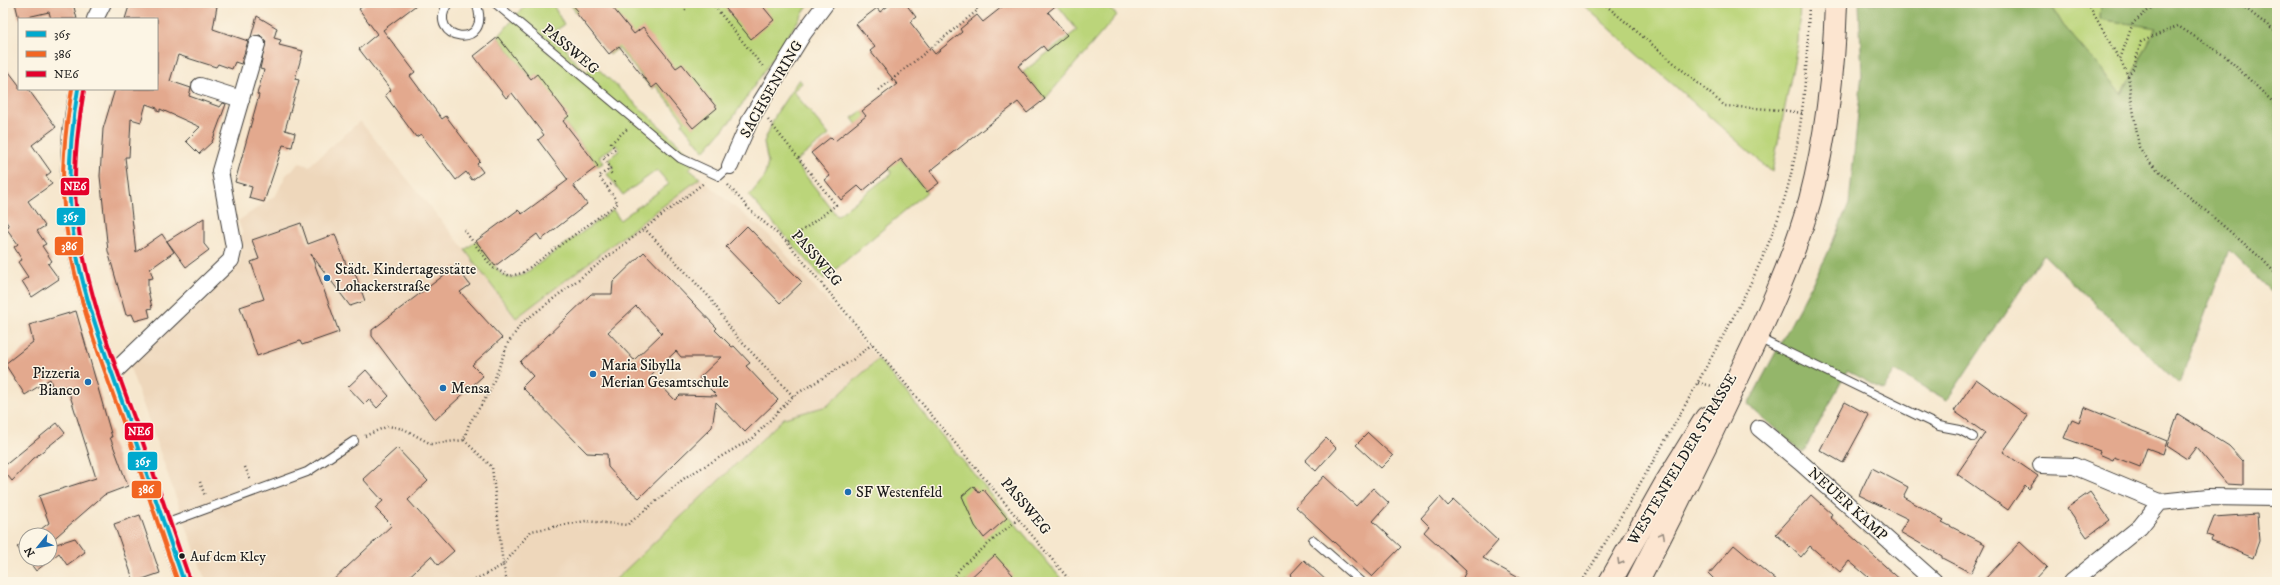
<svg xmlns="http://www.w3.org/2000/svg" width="2280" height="585" viewBox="0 0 2280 585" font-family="'IM FELL DW Pica',serif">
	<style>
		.built { fill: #eed7bb }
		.green { fill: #bbd57a; stroke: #6c784b }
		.forest { fill: #94b66a; stroke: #586943 }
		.building { fill: #e3a98e; fill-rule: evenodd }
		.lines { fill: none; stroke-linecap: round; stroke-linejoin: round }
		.lane-casing { stroke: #3d3a37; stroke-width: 10 }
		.street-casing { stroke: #3d3a37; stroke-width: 18 }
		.secondary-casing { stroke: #3d3a37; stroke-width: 24 }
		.path { stroke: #3d3a37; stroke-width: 2.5; stroke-dasharray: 1 3; stroke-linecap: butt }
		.lane { stroke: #fff; stroke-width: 8 }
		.street { stroke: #fff; stroke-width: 16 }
		.secondary { stroke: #fce5d0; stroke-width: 22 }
		.bus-1-casing { stroke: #fcf5e5; stroke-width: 7 }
		.bus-2-casing { stroke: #fcf5e5; stroke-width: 7 }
		.bus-3-casing { stroke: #fcf5e5; stroke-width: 7 }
		.bus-1 { stroke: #00a9ce; stroke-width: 4 }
		.bus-2 { stroke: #f26522; stroke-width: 4 }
		.bus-3 { stroke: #e4002b; stroke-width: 4 }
		.oneway { stroke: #978b7f }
		.poi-dot { fill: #1f6fb2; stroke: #fcf5e5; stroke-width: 1.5 }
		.bus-dot { fill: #1c1c1c; stroke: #fcf5e5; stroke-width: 1.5 }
		.labels { text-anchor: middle; stroke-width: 3; stroke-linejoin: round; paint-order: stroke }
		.bus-label { font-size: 14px; fill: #1c1c1c; stroke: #fcf5e5; text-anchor: start }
		.street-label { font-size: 15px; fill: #1c1c1c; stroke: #fcf5e5 }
		.poi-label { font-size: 15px; fill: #1c1c1c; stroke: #fcf5e5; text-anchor: start }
		.line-badge { stroke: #fcf5e5; stroke-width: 1.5 }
		.badge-label { font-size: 11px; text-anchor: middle; font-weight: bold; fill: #fff }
	</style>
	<rect width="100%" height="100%" fill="#fcf5e5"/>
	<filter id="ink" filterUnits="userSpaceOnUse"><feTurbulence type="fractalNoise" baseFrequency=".025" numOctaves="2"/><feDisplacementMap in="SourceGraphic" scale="8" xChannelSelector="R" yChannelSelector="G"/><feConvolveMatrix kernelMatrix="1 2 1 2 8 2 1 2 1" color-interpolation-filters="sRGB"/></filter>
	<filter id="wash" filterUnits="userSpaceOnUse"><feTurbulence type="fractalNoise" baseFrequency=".012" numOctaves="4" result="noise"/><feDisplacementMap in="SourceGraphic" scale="16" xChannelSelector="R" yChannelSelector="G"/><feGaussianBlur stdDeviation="0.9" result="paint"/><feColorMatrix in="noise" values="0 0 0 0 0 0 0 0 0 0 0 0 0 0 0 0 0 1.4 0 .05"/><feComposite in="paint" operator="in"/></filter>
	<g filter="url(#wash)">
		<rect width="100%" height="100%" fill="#f6e7ce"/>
		<path class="built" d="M 360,121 L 462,246 L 506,304 L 689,169 L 770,236 L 878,359 L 827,406 L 784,418 L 613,582 L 206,582 L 129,365 L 175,324 L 211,297 L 211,291 L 240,265 L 242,232 L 238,221 L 276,195 L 286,175 L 300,163 L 309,166 Z"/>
		<g class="green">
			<path d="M 527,3 L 552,3 L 564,25 L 555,31 L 572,58 L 586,72 L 594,65 L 697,161 L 689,169 L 700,178 L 516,318 L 465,250 L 476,241 L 502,275 L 511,278 L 523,275 L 613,210 L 620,220 L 669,184 L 657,170 L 623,195 L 607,174 L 614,168 L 608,159 L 620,150 L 616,145 L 599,157 L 603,163 L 598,166 L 563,121 L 537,74 L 531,79 L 498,37 Z"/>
			<path d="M 569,3 L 810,3 L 732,119 L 704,151 L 682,124 L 684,121 L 656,86 L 652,89 L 618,48 L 610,55 Z"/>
			<path d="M 1056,3 L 1102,3 L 1117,15 L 1045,99 L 1023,72 L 1077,30 Z"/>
			<path d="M 1581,3 L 1800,3 L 1798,42 L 1772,172 Z"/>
			<path d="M 2050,3 L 2100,3 L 2099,19 L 2156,27 L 2122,95 L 2063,25 Z"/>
			<path d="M 799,79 L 802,83 L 793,91 L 829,135 L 795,162 L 837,216 L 892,173 L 852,118 L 862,111 L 927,192 L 824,279 L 749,196 L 764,178 L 768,163 L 764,142 L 776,114 Z"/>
			<path d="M 878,359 L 1064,582 L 613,582 L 784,418 L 827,406 Z"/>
		</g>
		<path class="forest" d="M 1859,3 L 2050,3 L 2063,25 L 2122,94 L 2156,28 L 2099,19 L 2100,3 L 2277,3 L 2277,298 L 2229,250 L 2179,384 L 2044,255 L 1947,400 L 1895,371 L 1883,390 L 1847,371 L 1803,453 L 1748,405 L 1826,257 L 1849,204 L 1862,74 Z"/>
		<g id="blocks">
			<g class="building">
				<path d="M 15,3 L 73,3 L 77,19 L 51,19 L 49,12 L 19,19 Z"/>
				<path d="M 130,3 L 198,3 L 217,6 L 213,29 L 248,41 L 241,64 L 235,62 L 232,69 L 218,64 L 216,67 L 178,55 L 170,81 L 191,88 L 189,96 L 220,107 L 223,103 L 226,104 L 212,142 L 199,154 L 186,141 L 200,127 L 160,109 L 160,112 L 157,111 L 157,108 L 146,104 L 141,122 L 131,119 L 129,157 L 125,157 L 136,252 L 162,234 L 174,252 L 150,269 L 153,278 L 148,279 L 148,290 L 152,308 L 148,309 L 150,317 L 135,321 L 132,314 L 126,315 L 108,251 L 100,176 L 103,129 L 115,89 L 157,89 L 157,19 L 125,19 Z"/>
				<path d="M 367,3 L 419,3 L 383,30 L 415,72 L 410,76 L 442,119 L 446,116 L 480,161 L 477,164 L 483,172 L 472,180 L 466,172 L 456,180 L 421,134 L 416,137 L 385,95 L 391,90 L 359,49 L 377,34 L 359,9 Z"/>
				<path d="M 571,3 L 609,3 L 634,34 L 643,27 L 676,68 L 682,64 L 717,108 L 693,128 L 657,84 L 652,88 L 619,46 L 609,54 L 576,13 L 578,11 Z"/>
				<path d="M 721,3 L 760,3 L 774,20 L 751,39 Z"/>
				<path d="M 892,3 L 905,3 L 916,17 L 910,22 L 935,54 L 962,32 L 960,29 L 977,15 L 983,22 L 1007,3 L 1059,3 L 1048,12 L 1067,35 L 1047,51 L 1043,46 L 1018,66 L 1045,99 L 1027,113 L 1018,102 L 930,171 L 939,183 L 927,192 L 901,159 L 863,191 L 858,186 L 841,200 L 825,180 L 830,176 L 811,153 L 831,137 L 835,141 L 866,116 L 862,111 L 897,84 L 870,51 L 875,47 L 856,24 L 877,8 L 880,12 Z"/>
				<path d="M 257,16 L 277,28 L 274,38 L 281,40 L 279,45 L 303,51 L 295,79 L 299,80 L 285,130 L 295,133 L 292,147 L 283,145 L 264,202 L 249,198 L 252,187 L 235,182 L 259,95 L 257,94 L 264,70 L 260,69 L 266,41 L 260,35 L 251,37 Z"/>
				<path d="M 498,37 L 531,79 L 537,74 L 569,116 L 563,121 L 598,166 L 573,185 L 587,204 L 541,240 L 537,234 L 495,266 L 476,241 L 518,210 L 522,214 L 568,180 L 538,140 L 544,135 L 512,93 L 506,98 L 474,56 Z"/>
				<path d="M 3,64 L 19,85 L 19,89 L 28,89 L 56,127 L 32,145 L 51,172 L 46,176 L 52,184 L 28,201 L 45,226 L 37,231 L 46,244 L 42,246 L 52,261 L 48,264 L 59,279 L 32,297 L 22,281 L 28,277 L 18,262 L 22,260 L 14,247 L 18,244 L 6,228 L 9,226 L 3,217 Z"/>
				<path d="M 204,218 L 204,244 L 209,250 L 186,267 L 167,241 Z"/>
				<path d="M 301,223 L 308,244 L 335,234 L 350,275 L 355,273 L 365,301 L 350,306 L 311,254 L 339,332 L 302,345 L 300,341 L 257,356 L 240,307 L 264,299 L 251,262 L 259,259 L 252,240 Z"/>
				<path d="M 747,226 L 802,282 L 780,303 L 726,247 Z"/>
				<path d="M 644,252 L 717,328 L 715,330 L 732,347 L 734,346 L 750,363 L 746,366 L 778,400 L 745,432 L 716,402 L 712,427 L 639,498 L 623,484 L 608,467 L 607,454 L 587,453 L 522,387 L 533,376 L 520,362 L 591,294 L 612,294 L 613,282 ZM 636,306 L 662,333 L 634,360 L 608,332 ZM 676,351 L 681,357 L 721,357 L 699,378 L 717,396 L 680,395 L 675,400 L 651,375 Z"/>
				<path d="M 456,266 L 470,285 L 460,292 L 502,338 L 472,365 L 483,376 L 435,420 L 372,336 L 372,330 Z"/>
				<path d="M 76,311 L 112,437 L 110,437 L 128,486 L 104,495 L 50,542 L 50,535 L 33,535 L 49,523 L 39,496 L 96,478 L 67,386 L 53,390 L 50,379 L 25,395 L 5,364 L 33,342 L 29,325 Z"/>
				<path d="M 366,370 L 389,396 L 377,408 L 369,399 L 364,404 L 348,387 Z"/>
				<path d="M 1976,379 L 2028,416 L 2003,452 L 2038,476 L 2029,489 L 2025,485 L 2008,510 L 1957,474 L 1985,433 L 1954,411 Z"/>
				<path d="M 1845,402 L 1869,415 L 1843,463 L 1820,450 Z"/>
				<path d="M 2084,407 L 2167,441 L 2163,454 L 2147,448 L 2140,467 L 2114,457 L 2113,460 L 2099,454 L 2100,451 L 2064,438 L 2072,419 L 2079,422 Z"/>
				<path d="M 2178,414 L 2229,446 L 2243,461 L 2243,485 L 2227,484 L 2196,447 L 2187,459 L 2167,446 Z"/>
				<path d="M 57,423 L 65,433 L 33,459 L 12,481 L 3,470 L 3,467 Z"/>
				<path d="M 1368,433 L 1393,456 L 1381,468 L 1356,445 Z"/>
				<path d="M 1326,438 L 1336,448 L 1316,471 L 1305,461 Z"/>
				<path d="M 397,448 L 428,481 L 408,500 L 454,551 L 438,565 L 431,556 L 403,582 L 331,582 L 392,525 L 375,508 L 383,501 L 363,479 Z"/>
				<path d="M 1872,468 L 1908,487 L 1903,497 L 1944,520 L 1942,522 L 1985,544 L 1971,573 L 1942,558 L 1942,556 L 1900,532 L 1908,519 L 1859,495 Z"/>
				<path d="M 1324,476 L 1356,506 L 1373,488 L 1389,503 L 1373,521 L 1401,547 L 1372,577 L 1296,507 Z"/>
				<path d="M 974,486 L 979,493 L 983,489 L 1007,518 L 984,538 L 975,526 L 962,496 Z"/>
				<path d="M 2090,492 L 2110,520 L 2087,537 L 2067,508 Z"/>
				<path d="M 1811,495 L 1832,514 L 1830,517 L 1903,582 L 1874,582 L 1849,561 L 1840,572 L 1810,546 L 1801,557 L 1776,534 Z"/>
				<path d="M 1440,497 L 1448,506 L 1454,500 L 1498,541 L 1483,558 L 1526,582 L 1461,582 L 1466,571 L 1424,532 L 1429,526 L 1421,518 Z"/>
				<path d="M 2257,514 L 2259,541 L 2253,558 L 2211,540 L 2213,537 L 2207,535 L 2214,517 Z"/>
				<path d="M 140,515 L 160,573 L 134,582 L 114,524 Z"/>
				<path d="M 75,538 L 85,552 L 67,565 L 59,553 L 36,571 L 27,559 L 50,559 L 50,546 Z"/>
				<path d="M 26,541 L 26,558 L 17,547 Z"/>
				<path d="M 2020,542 L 2047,567 L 2033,582 L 1982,582 Z"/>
				<path d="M 1734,545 L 1778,582 L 1717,582 L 1709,574 Z"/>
				<path d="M 995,555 L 1013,575 L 1005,582 L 966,582 Z"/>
				<path d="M 1304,560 L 1328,582 L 1297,582 L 1290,575 Z"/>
			</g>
		</g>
	</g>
	<g filter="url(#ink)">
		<use href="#blocks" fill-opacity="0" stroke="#3d3a37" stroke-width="1"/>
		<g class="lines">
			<g class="lane-casing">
				<g id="lane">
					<path d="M 448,3 C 424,42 495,51 476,3"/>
					<path d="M 495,3 L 680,158 L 719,176 L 730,166"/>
					<path d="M 1758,338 L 1939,426 L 1960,430 L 1973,437"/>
					<path d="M 165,524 L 307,472 L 354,441"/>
					<path d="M 1313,540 L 1361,582"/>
				</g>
			</g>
			<g class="street-casing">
				<g id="street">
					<path d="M 95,19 L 103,3"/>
					<path d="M 200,86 L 241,99"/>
					<path d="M 78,89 C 51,213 86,301 127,416 C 147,471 165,527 184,582"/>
					<path d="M 730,166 L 751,118 L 803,34 L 826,3"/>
					<path d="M 112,374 L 231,260 L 234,247 L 220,171 L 257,44"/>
					<path d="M 1759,428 L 1800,462 L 1935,582"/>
					<path d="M 2041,465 L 2074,466 L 2160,502"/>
					<path d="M 2072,582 L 2140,527 L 2160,502 L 2208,497 L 2277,498"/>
				</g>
			</g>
			<g class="secondary-casing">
				<g id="secondary">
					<path d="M 1610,582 L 1667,481 L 1706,418"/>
					<path d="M 1637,582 C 1673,513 1707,444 1740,373 C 1767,317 1793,260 1810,200 C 1827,135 1834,70 1836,3"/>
				</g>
			</g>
			<g class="path">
				<path d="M 680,3 L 686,11"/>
				<path d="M 712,3 L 763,67"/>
				<path d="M 1603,3 L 1725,106 L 1782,110 L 1802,113"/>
				<path d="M 2090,3 L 2090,7 L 2119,59"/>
				<path d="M 2157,3 L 2133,23 L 2120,59 L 2128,76 L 2139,147 L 2151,164 L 2262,259 L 2277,275"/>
				<path d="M 2239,3 L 2277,33"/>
				<path d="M 2128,76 L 2134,67 L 2141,42 L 2178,26 L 2225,56 L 2277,106"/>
				<path d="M 879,90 L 978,10 L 972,3"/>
				<path d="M 768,120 L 836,205 L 787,242"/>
				<path d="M 608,170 L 613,175"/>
				<path d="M 728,185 L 751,211 L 787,242 L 1071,582"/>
				<path d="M 607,187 L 616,181"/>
				<path d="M 644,228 L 710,298 L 735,335 L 793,396"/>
				<path d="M 464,230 L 493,268 L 510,276 L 522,273 L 618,203 L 599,176 L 611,168 L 603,158 L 615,149 L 611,143 L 627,129"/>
				<path d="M 1698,383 L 1713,386"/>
				<path d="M 365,436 L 388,426 L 404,429 L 431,444 L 464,440 L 469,424 L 490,391 L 508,343 L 522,323 L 705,182"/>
				<path d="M 464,440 L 492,467 L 503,565 L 471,582"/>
				<path d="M 245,467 L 250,479"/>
				<path d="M 200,482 L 205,496"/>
				<path d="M 507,582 L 503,565 L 531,531 L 586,521 L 627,525 L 686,477 L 753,438 L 793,396 L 854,359 L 872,344"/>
				<path d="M 951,582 L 961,567 L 1018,519"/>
				<path d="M 1582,582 C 1626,507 1671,433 1712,356 C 1742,302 1772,246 1788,186 C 1804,126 1807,64 1809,3"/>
			</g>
			<use href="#lane" class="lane"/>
			<use href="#street" class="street"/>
			<use href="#secondary" class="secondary"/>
			<g class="bus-1-casing">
				<path id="bus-1" d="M 78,89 C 71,131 67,172 71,215 C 77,282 103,347 125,410 C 145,467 164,525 184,582"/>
			</g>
			<g class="bus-2-casing">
				<path id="bus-2" d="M 72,89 C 65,132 60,175 65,218 C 74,292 101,361 126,430 C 144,481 160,531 178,582"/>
			</g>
			<g class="bus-3-casing">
				<path id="bus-3" d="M 84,90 C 77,132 72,174 77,216 C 85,287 111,354 135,420 C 154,473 171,527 190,580"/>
			</g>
			<use href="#bus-1" class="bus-1"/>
			<use href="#bus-2" class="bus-2"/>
			<use href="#bus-3" class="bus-3"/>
		</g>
		<defs><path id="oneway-chevron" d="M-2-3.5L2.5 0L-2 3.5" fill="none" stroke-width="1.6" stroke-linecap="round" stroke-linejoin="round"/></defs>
		<g class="oneway">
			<use href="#oneway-chevron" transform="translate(1662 535) rotate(-62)"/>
			<use href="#oneway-chevron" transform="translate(1620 562) rotate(120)"/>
		</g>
	</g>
	<g class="poi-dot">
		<circle cx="327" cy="278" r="4"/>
		<circle cx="593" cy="374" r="4"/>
		<circle cx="88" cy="382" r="4"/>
		<circle cx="443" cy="388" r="4"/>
		<circle cx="848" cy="492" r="4"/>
	</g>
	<circle class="bus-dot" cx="182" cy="556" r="3.5"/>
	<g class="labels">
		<g class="bus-label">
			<text x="190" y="561">Auf dem Kley</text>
		</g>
		<g class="street-label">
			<text transform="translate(571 49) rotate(40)" y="5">PASSWEG</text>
			<text transform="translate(771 89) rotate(-60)" y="5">SACHSENRING</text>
			<text transform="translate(817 258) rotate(49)" y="5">PASSWEG</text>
			<text transform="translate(1682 459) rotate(-59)" y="5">WESTENFELDER STRASSE</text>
			<text transform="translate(1848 504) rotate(42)" y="5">NEUER KAMP</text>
			<text transform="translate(1026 506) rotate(50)" y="5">PASSWEG</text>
		</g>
		<g class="poi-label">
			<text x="335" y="274">Städt. Kindertagesstätte<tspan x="335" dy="17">Lohackerstraße</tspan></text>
			<text x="601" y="370">Maria Sibylla<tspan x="601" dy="17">Merian Gesamtschule</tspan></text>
			<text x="80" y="378" text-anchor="end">Pizzeria<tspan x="80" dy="17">Bianco</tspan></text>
			<text x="451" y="393">Mensa</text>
			<text x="856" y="497">SF Westenfeld</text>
		</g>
	</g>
	<g class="line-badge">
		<rect x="60" y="177" width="30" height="19" rx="4" fill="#e4002b"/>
		<rect x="56" y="207" width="30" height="19" rx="4" fill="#00a9ce"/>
		<rect x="54" y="236" width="30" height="20" rx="4" fill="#f26522"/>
		<rect x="124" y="422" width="30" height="19" rx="4" fill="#e4002b"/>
		<rect x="127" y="451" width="31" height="20" rx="4" fill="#00a9ce"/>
		<rect x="131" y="480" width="31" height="19" rx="4" fill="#f26522"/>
	</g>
	<g class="badge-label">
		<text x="75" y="190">NE6</text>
		<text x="71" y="220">365</text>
		<text x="69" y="250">386</text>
		<text x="139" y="435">NE6</text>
		<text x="143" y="465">365</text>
		<text x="146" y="493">386</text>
	</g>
	<rect width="2280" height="585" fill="none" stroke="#fcf5e5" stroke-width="16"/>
	<rect x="18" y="18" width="140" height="72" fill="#fcf5e5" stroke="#a29e95"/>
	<rect x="26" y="31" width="20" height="6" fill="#00a9ce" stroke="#a29e95"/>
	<text x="54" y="38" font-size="12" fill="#1c1c1c">365</text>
	<rect x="26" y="51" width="20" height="6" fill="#f26522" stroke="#a29e95"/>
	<text x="54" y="58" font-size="12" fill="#1c1c1c">386</text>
	<rect x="26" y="71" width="20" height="6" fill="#e4002b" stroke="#a29e95"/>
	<text x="54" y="78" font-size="12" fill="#1c1c1c">NE6</text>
	<g transform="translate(38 547) rotate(240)"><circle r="19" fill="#fcf5e5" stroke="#a29e95"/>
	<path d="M0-3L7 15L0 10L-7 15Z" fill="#1f6fb2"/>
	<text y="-6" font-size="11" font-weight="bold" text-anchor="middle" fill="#1c1c1c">N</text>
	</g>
</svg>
